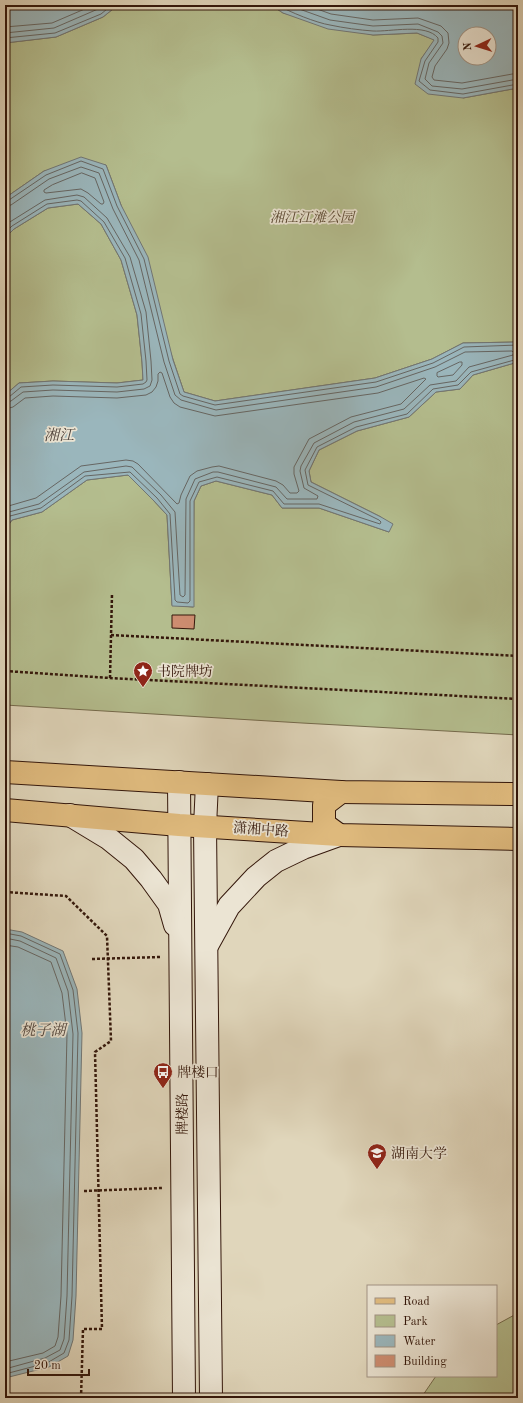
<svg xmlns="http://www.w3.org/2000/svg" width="523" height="1403" viewBox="0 0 523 1403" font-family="'Old Standard TT','Noto Serif SC',serif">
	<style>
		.green { fill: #b4bd8e; stroke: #746a4c }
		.water { fill: #9ab6bc; stroke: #717675; fill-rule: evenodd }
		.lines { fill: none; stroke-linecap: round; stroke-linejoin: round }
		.shore { stroke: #666663; stroke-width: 1 }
		.building { fill: #ce8d71; stroke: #33160a }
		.secondary-casing { stroke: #33160a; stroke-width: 24 }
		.primary-casing { stroke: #33160a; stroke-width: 24 }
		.path { stroke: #33160a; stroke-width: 2.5; stroke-dasharray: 3 2; stroke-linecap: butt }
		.secondary { stroke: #ebe4d3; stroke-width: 22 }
		.primary { stroke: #e0bb7e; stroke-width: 22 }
		.labels { text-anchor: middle; stroke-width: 3.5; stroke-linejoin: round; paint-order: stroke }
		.park-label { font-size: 14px; font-style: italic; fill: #5a4832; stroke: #ebe4d3 }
		.poi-label { font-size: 14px; fill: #33160a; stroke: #ebe4d3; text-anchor: start }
		.street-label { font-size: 14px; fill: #33160a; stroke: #ebe4d3 }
		.water-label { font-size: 15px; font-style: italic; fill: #52463f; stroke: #ebe4d3 }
	</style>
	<rect width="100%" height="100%" fill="#e0d6bb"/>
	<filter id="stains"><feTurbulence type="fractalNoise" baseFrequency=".005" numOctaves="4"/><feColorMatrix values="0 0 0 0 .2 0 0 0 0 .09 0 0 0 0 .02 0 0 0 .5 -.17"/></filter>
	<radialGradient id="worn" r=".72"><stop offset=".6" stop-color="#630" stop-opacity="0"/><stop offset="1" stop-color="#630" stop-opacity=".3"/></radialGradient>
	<g class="green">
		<path d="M 118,5 L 271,5 L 283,13 L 373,35 L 417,33 L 435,40 L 421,59 L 463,98 L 518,88 L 518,342 L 463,343 L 432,359 L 375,378 L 215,401 L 184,392 L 121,205 L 106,165 L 44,171 L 5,198 L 5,43 L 56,37 L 103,17 Z"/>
		<path d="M 78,204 L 101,224 L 121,260 L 137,315 L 142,362 L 143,380 L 117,383 L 53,381 L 19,383 L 5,395 L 5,238 L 14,229 L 48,208 Z"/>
		<path d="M 518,362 L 518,735 L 302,723 L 5,705 L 5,530 L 12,520 L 42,512 L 87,480 L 128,475 L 154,501 L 167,515 L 172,605 L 193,607 L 194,501 L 201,486 L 216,481 L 272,495 L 282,508 L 319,508 L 389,532 L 381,517 L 311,482 L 309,471 L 319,450 L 357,431 L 409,417 L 436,392 L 460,389 L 473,375 Z"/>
		<path d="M 518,1313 L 518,1398 L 424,1398 L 423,1395 L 436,1376 L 496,1376 L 496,1325 Z"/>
	</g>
	<g class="water">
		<path d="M 5,5 L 118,5 L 103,17 L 56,37 L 5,43 Z"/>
		<path d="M 271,5 L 518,5 L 518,88 L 463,98 L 428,94 L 415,84 L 421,59 L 434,40 L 417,33 L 373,35 L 328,29 L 283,13 ZM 465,34 L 489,34 L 489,58 L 465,58 Z"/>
		<path d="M 81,157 L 106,165 L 121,205 L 148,257 L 173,360 L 184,392 L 215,401 L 375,378 L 432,359 L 463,343 L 518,342 L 518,362 L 473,375 L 460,389 L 436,392 L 409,417 L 357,431 L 319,450 L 309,471 L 311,482 L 381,517 L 393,524 L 389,532 L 319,508 L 282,508 L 272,495 L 216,481 L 201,486 L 194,501 L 194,607 L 172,606 L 167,515 L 154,501 L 128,475 L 87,480 L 42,512 L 12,520 L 5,530 L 5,395 L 19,383 L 53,381 L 117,383 L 143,380 L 142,362 L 137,315 L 121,260 L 101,224 L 78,204 L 48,208 L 14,229 L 5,238 L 5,198 L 44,171 Z"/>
		<path d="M 5,929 L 22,932 L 63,951 L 77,989 L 82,1033 L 76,1296 L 73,1340 L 68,1356 L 49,1367 L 5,1378 Z"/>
	</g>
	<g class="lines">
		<g class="shore">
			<path d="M 278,5 C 289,12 317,23 330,25 C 344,28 359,30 373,31 C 390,32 426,23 438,38 L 438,42 L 425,61 L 419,81 L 430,90 L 463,94 L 518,84"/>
			<path d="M 288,5 L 330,20 L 373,26 L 418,24 L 438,32 L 442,36 L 443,43 L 429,63 L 425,79 L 432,86 L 462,89 L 518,79"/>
			<path d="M 306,5 L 331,14 L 373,20 L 418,18 L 441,26 L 448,33 L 449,43 L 447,49 L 435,66 L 432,77 L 434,80 L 462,83 L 518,73"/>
			<path d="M 5,27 L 52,23 L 94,5"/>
			<path d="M 5,33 L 54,28 L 98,9 L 104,5"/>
			<path d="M 5,38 L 55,33 L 101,14 L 112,5"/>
			<path d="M 82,173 L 95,178 L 104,202 L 103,204 L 101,204 L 88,193 L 81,189 L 46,193 L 44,192 L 44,190 L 52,185 Z"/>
			<path d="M 5,201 L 9,200 L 46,175 L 81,161 L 103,169 L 117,206 L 144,259 L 169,361 L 180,394 L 183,396 L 215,405 L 376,382 L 433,363 L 464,347 L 518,345"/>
			<path d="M 5,206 L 11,205 L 49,179 L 81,167 L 99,173 L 113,209 L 139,260 L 164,362 L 175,395 L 181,400 L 216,410 L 376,387 L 435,367 L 465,352 L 512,351 L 514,353 L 513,355 L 469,367 L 456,381 L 430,385 L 404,409 L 354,422 L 314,443 L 301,466 L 300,471 L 304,488 L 318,496 L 317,499 L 287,499 L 276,487 L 218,472 L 213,472 L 195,479 L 186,499 L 185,595 L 183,597 L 180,595 L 175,512 L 161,495 L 132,467 L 126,466 L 84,472 L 39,504 L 9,512 L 5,514"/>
			<path d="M 5,225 L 45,200 L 77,195 L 84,197 L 107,218 L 130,257 L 146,312 L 151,361 L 152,380 L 150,386 L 144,389 L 117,392 L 53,390 L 23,392 L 11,401 L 5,403"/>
			<path d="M 5,233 L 12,226 L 47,204 L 77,200 L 81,201 L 104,222 L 125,258 L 141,314 L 146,361 L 147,380 L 146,382 L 143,384 L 117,387 L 53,385 L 21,387 L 9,397 L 5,398"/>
			<path d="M 460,362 L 462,362 L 462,365 L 453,375 L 438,377 L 437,376 L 437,373 Z"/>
			<path d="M 5,409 L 13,407 L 25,398 L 53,396 L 117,398 L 146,395 L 152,392 L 156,387 L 158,381 L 158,374 L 160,372 L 162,373 L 170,397 L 174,403 L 180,407 L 215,416 L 378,393 L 424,378 L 426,379 L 401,404 L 351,417 L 309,439 L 294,467 L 294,474 L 299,491 L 297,493 L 290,493 L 283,485 L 276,481 L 219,466 L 212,467 L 197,471 L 190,476 L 181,495 L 179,503 L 177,504 L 138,464 L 133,461 L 126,460 L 81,466 L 36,498 L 5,507"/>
			<path d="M 5,523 L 10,516 L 41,508 L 85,476 L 130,472 L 157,498 L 170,514 L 175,600 L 177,602 L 188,603 L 190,601 L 190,501 L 199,482 L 217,477 L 273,491 L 284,504 L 319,504 L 380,524 L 381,522 L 379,520 L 308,485 L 305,470 L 317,447 L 356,427 L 407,414 L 433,389 L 458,385 L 471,372 L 518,359"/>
			<path d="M 5,933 L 21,936 L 60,954 L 73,990 L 78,1033 L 72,1296 L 69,1340 L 64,1353 L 47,1363 L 5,1374"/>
			<path d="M 5,938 L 20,941 L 56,958 L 68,991 L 73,1034 L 67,1296 L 64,1339 L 60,1350 L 45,1358 L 5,1369"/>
			<path d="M 5,945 L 18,947 L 51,962 L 62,993 L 67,1034 L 61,1296 L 58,1337 L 55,1346 L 43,1353 L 5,1362"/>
		</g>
	</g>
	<path class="building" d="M 172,615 L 195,615 L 194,629 L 172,628 Z"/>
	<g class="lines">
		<g class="secondary-casing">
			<g id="secondary">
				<path d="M 179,782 L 184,1398"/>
				<path d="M 207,784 L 205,826 L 211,1398"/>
				<path d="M 70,815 L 108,838 L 134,859 L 151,879 L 169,904 L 175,925"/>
				<path d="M 208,944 L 229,906 L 256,877 L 276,861 L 303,848 L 339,835"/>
			</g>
		</g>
		<g class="primary-casing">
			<g id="primary">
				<path d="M 5,772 L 341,792 L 518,794"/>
				<path d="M 5,810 L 179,825 L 339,835 L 518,839"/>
				<path d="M 339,835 L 324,824 L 324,805 L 341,792"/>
			</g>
		</g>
		<g class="path">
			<path d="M 111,635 L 518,656"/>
			<path d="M 5,671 L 110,678 L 518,699"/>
			<path d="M 110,678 L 112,594"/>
			<path d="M 5,892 L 66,896 L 107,936 L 111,1041 L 95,1052 L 102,1329 L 83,1329 L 81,1398"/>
			<path d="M 92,959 L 160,957"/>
			<path d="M 84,1191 L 162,1188"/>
			<path d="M 75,1398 L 162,1395"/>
		</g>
		<use href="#secondary" class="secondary"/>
		<use href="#primary" class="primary"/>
	</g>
	<defs>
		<g id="sight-pin" transform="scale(1)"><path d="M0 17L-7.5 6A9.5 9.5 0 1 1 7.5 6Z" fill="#8f2418" stroke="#ebe4d3"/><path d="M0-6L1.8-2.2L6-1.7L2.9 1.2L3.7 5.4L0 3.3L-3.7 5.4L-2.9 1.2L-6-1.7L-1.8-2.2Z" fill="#fff"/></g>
		<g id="bus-pin" transform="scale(1)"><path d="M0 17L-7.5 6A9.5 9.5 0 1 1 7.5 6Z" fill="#8f2418" stroke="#ebe4d3"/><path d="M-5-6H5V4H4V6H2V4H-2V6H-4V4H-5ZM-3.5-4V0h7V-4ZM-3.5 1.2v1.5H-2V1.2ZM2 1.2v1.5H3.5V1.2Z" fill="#fff"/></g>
		<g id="university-pin" transform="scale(1)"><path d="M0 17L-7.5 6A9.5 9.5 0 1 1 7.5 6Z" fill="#8f2418" stroke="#ebe4d3"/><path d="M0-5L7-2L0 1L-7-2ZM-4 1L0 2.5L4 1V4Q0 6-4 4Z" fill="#fff"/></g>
	</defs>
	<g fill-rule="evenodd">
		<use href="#sight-pin" x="143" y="671"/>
		<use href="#bus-pin" x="163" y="1072"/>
		<use href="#university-pin" x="377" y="1153"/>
	</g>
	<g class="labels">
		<g class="park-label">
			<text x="312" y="222">湘江江滩公园</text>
		</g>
		<g class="poi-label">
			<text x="157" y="676">书院牌坊</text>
			<text x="177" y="1077">牌楼口</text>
			<text x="391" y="1158">湖南大学</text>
		</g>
		<g class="street-label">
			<text transform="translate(261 829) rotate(4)" y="5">潇湘中路</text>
			<text transform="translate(182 1114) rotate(-90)" y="5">牌楼路</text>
		</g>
		<g class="water-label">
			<text x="59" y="440">湘江</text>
			<text x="43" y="1035">桃子湖</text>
		</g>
	</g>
	<rect width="523" height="1403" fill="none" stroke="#e0d6bb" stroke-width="20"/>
	<rect x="6" y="6" width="511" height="1391" fill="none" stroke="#33160a" stroke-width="2"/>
	<rect x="10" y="10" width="503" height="1383" fill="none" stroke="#33160a"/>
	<rect x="367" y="1285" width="130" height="92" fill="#ebe4d3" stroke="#a19283"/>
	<rect x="375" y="1298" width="20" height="6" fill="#e0bb7e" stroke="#a19283"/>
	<text x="403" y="1305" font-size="12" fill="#33160a">Road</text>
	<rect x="375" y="1315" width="20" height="12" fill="#b4bd8e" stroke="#a19283"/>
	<text x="403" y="1325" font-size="12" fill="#33160a">Park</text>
	<rect x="375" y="1335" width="20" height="12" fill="#9ab6bc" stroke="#a19283"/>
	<text x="403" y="1345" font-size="12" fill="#33160a">Water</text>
	<rect x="375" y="1355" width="20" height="12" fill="#ce8d71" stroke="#a19283"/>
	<text x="403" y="1365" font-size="12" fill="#33160a">Building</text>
	<g transform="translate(477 46) rotate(266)"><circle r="19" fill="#ebe4d3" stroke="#a19283"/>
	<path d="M0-3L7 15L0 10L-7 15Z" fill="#8f2418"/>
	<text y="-6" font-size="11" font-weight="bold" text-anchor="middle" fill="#33160a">N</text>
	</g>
	<path d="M28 1369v6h61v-6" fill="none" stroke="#33160a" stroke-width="2"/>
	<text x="34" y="1369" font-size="12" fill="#33160a" stroke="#ebe4d3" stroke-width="3" paint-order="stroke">20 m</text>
	<rect width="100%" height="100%" filter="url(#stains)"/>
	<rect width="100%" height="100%" fill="url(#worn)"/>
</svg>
